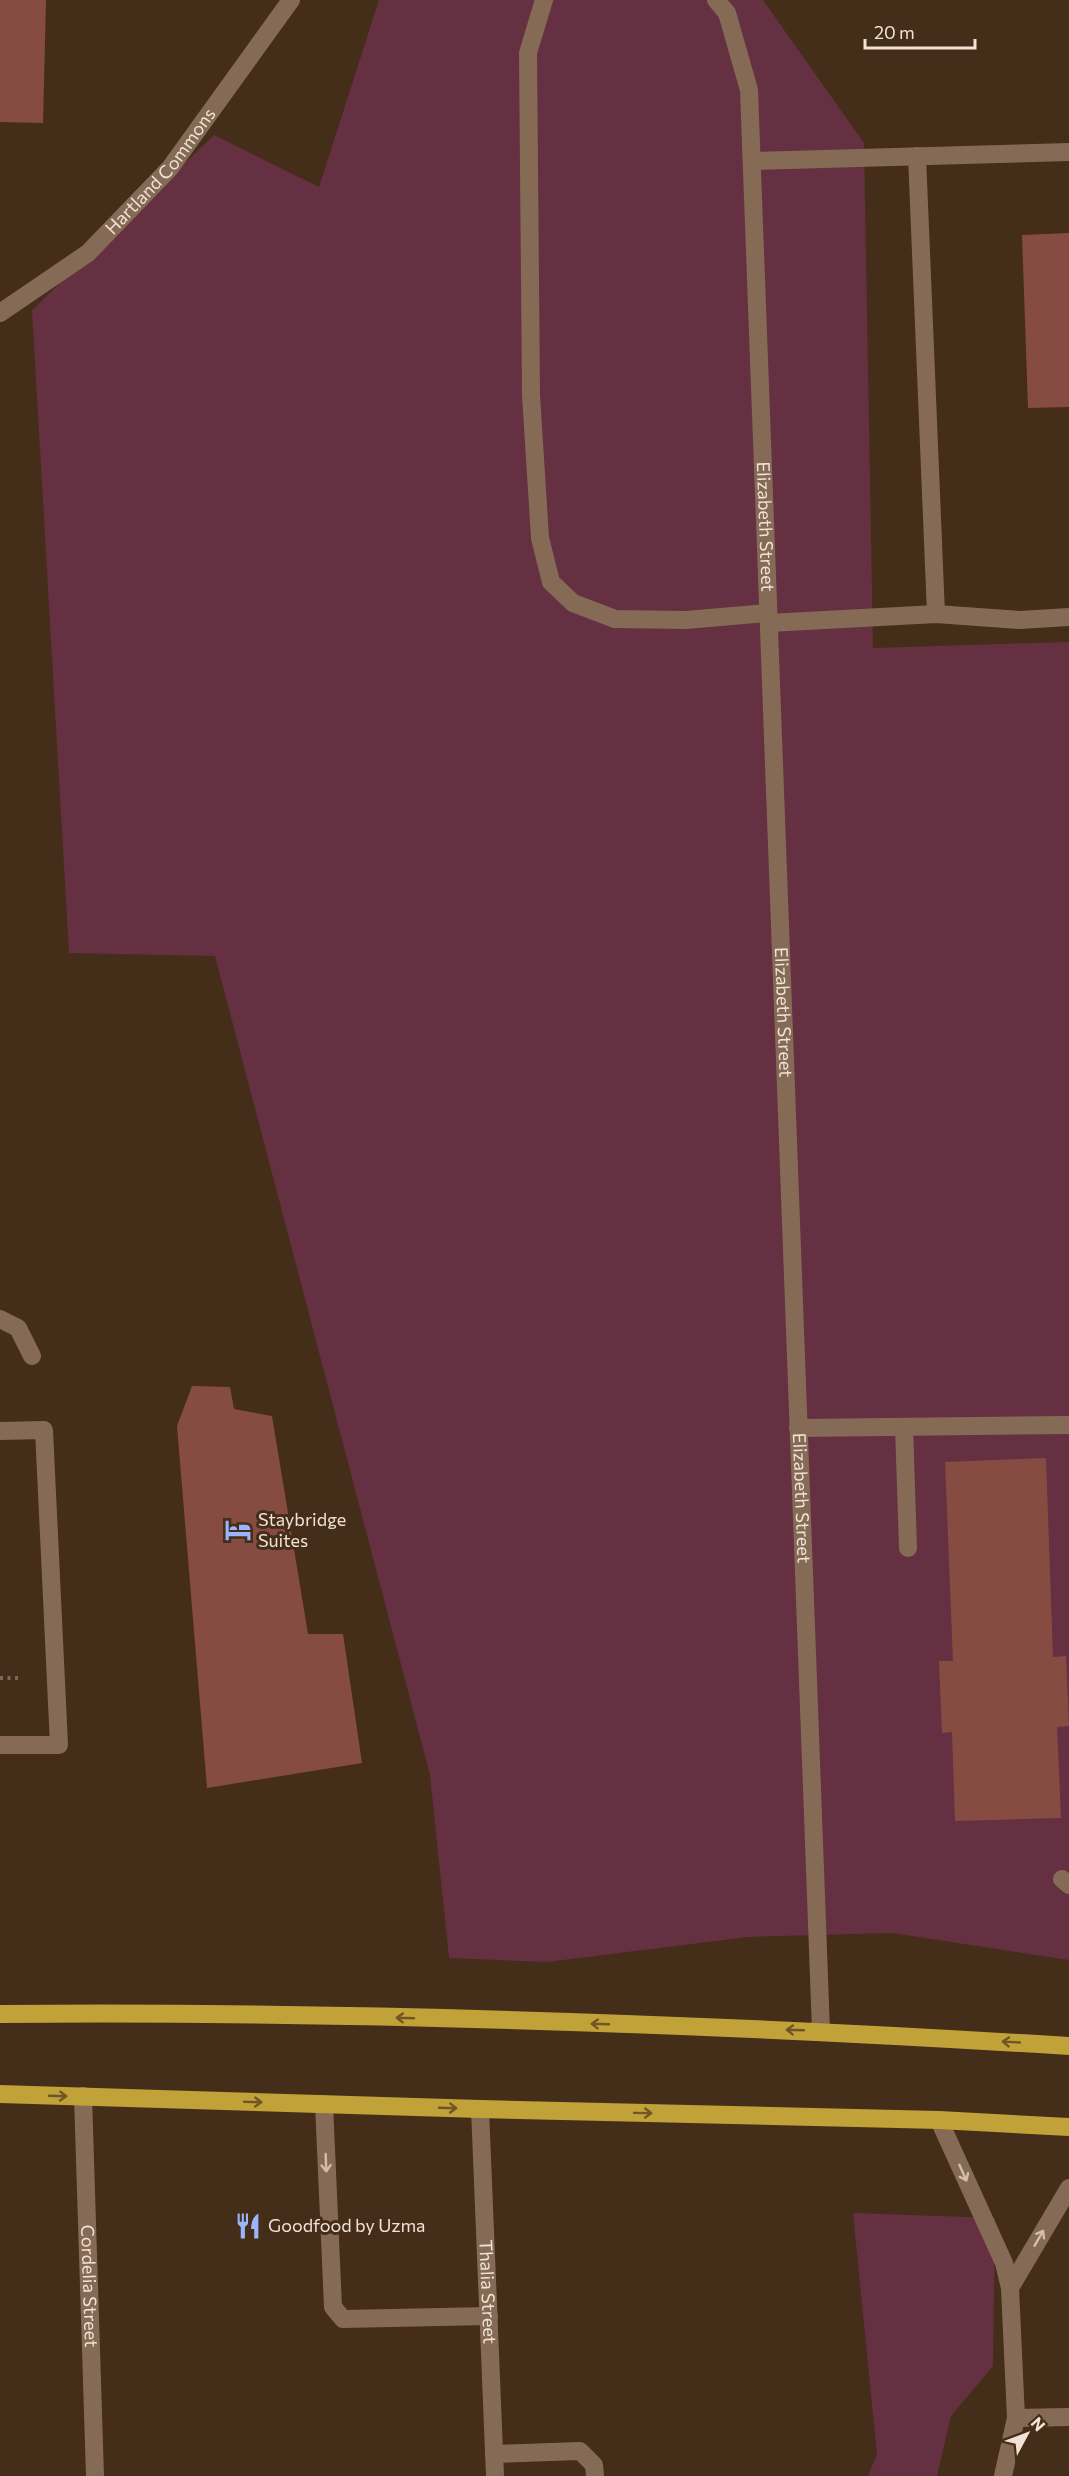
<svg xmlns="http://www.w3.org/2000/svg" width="1069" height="2476" viewBox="0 0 1069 2476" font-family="Commissioner,sans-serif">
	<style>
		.green { fill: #653041 }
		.building { fill: #864c41 }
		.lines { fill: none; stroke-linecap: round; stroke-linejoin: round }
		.path { stroke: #7d6857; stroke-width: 4; stroke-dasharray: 3 4.5; stroke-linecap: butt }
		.lane { stroke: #856b55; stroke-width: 18 }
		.street { stroke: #856b55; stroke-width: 18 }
		.highway { stroke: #c0a238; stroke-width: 18 }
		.oneway { stroke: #6f5624 }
		.oneway2 { stroke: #d1beaf }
		.labels { text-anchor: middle; stroke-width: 6; stroke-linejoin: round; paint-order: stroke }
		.street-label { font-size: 18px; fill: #f1e2d6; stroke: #442d19 }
		.poi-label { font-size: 18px; fill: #f1e2d6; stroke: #442d19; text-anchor: start }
	</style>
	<rect width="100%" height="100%" fill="#442d19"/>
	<g class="green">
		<path d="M 379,0 L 763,0 L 864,143 L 873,648 L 1069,642 L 1069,1960 L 892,1933 L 748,1937 L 547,1962 L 449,1958 L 430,1775 L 215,956 L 69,953 L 32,310 L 214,135 L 319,187 Z"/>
		<path d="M 853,2213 L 995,2218 L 993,2366 L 951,2416 L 937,2476 L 868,2476 L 877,2454 Z"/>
	</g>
	<g class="building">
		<path d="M 0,0 L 46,0 L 43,123 L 0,122 Z"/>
		<path d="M 1069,233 L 1069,407 L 1028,408 L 1022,235 Z"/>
		<path d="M 192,1386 L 230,1387 L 234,1409 L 272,1416 L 308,1634 L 343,1634 L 362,1763 L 207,1788 L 177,1426 Z"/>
		<path d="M 1046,1458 L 1053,1657 L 1066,1656 L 1069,1726 L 1057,1727 L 1061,1818 L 955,1821 L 952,1732 L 942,1733 L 939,1661 L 953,1661 L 945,1462 Z"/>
	</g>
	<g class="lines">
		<path class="path" d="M 0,1678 L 20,1678"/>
		<g class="lane">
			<path d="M 544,0 L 528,53 L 531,395 L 540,538 L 551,582 L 573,603 L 615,619 L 686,620 L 768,613"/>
			<path d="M 917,156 L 936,614"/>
			<path d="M 752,161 L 1069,152"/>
			<path d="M 769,623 L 936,614 L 1020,620 L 1069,617"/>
			<path d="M 904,1427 L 908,1548"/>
			<path d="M 798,1428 L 1069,1425"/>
			<path d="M 0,1431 L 44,1430 L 59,1745 L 0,1745"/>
			<path d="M 1062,1879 L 1069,1885"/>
			<path d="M 324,2104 L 333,2307 L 343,2319 L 489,2316"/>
			<path d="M 939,2120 L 1004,2263 L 1010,2288 L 1016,2418 L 1069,2417"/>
			<path d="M 1010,2288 L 1069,2188"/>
			<path d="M 494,2454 L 580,2451 L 594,2465 L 595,2476"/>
			<path d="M 1003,2476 L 1016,2418"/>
		</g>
		<g class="street">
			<path id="s1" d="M 716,0 L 727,13 L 749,90 L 821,2031"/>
			<path id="s2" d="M 0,313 L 88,253 L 170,168 L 291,0"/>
			<path d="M 0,1319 L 18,1328 L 32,1356"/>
			<path id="s3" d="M 83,2096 L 95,2476"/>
			<path id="s4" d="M 480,2109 L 495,2476"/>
		</g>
		<g class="highway">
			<path d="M 0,2014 C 356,2011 713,2024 1069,2046"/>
			<path d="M 0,2094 L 480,2109 L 939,2120 L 1069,2127"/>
		</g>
	</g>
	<defs><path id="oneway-shaft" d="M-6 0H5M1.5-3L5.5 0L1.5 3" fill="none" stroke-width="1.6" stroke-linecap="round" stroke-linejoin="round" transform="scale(1.5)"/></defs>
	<g class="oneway">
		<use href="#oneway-shaft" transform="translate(405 2018) rotate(-178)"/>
		<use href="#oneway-shaft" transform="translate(600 2024) rotate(-178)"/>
		<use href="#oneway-shaft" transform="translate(795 2030) rotate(-178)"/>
		<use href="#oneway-shaft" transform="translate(1011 2042) rotate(-177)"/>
		<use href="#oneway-shaft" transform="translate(58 2096) rotate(2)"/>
		<use href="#oneway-shaft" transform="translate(253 2102) rotate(2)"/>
		<use href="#oneway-shaft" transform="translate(448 2108) rotate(2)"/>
		<use href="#oneway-shaft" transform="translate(643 2113) rotate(1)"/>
	</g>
	<g class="oneway2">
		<use href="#oneway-shaft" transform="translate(326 2163) rotate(88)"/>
		<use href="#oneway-shaft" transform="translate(963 2173) rotate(66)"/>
		<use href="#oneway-shaft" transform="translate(1039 2238) rotate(-60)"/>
	</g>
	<defs>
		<g id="hotel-bare" transform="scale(2.07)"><path d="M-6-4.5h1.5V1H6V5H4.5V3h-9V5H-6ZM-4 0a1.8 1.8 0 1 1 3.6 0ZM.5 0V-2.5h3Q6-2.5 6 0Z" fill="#9bb5fd" stroke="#442d19" stroke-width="2.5" paint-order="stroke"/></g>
		<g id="restaurant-bare" transform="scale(2.07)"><path d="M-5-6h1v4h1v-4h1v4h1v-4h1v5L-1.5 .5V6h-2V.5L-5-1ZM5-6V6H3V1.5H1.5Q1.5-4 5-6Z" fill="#9bb5fd" stroke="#442d19" stroke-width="2.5" paint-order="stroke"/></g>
	</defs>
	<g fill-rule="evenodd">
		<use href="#hotel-bare" x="238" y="1530"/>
		<use href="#restaurant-bare" x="248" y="2226"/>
	</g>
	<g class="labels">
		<g class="street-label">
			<text dy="6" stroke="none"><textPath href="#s2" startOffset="216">Hartland Commons</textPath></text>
			<text dy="6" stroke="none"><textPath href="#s1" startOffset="534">Elizabeth Street</textPath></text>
			<text dy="6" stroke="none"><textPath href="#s1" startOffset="1020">Elizabeth Street</textPath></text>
			<text dy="6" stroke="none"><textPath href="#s1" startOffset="1506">Elizabeth Street</textPath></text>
			<text dy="6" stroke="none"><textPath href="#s3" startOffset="190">Cordelia Street</textPath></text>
			<text dy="6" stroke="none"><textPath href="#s4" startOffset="183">Thalia Street</textPath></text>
		</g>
		<g class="poi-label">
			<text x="258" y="1526">Staybridge<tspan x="258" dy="21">Suites</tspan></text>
			<text x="268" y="2232">Goodfood by Uzma</text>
		</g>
	</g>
	<g transform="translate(1027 2434) rotate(49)" stroke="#442d19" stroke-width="4.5" paint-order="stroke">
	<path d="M0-4.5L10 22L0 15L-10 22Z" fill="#f1e2d6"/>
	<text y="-9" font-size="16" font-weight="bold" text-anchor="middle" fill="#f1e2d6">N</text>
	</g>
	<path d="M865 39v9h110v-9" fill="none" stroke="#f1e2d6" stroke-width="3"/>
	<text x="874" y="39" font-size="18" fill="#f1e2d6" stroke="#442d19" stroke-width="4.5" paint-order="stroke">20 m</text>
</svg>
